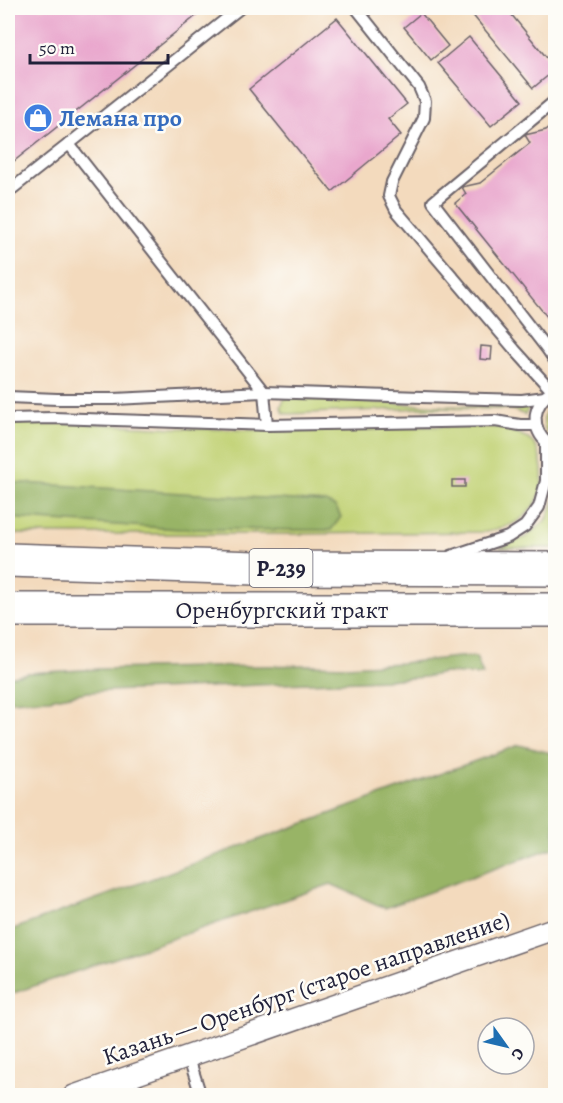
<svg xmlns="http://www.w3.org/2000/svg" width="563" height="1103" viewBox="0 0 563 1103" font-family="Alegreya,serif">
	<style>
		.green { fill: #c1d275; stroke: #727a58; stroke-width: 1.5 }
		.forest { fill: #98b466; stroke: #5d6b50; stroke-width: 1.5 }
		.building { fill: #e9a7cd }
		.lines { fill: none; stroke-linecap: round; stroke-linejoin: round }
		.service-casing { stroke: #6b6268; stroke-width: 14 }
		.minor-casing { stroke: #6b6268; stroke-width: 24 }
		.primary-casing { stroke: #6b6268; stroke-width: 36 }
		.service { stroke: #fff; stroke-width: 10 }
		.minor { stroke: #fff; stroke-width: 21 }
		.primary { stroke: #fff; stroke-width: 33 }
		.labels { text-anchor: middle; stroke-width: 5; stroke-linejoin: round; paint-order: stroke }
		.shield { fill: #fdfcf7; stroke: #646373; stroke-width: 1.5 }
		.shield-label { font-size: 22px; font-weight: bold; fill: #22223b }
		.shop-label { font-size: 24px; font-weight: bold; fill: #366cbe; stroke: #fdfcf7; text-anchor: start }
		.street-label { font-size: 24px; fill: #22223b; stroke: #fdfcf7 }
	</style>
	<rect width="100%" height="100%" fill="#fdfcf7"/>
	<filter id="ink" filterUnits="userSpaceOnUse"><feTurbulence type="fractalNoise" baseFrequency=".0167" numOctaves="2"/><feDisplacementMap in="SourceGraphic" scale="12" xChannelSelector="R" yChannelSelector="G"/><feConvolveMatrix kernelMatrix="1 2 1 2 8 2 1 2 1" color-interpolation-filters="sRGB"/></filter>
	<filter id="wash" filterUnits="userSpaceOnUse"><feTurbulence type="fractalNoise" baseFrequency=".008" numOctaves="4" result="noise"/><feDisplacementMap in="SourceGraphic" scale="24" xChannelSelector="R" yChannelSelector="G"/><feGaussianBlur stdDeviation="1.35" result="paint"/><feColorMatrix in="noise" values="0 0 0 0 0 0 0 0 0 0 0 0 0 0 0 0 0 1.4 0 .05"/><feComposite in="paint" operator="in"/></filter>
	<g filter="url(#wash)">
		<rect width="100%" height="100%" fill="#f3dabd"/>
		<g class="green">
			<path d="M 287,398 L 443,406 L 529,407 L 525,415 L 513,410 L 503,409 L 423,408 L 288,414 L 284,413 L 281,407 L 284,399 Z"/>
			<path d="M 555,401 L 555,441 C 540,430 540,412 555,401 Z"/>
			<path d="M 8,423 L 81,423 L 176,428 L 291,431 L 392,426 L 500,427 C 511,430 525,435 533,443 C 543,454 545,484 539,497 C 536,503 530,511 525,516 C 515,525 500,529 487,532 L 292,534 L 8,534 Z"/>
			<path d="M 555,498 L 555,548 L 499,548 L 526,537 L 547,519 Z"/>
		</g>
		<g class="forest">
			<path d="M 8,482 L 325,502 L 336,507 L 341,517 L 331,530 L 179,529 L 8,518 Z"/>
			<path d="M 458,657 L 476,657 L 483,675 L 444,673 L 425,677 L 385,680 L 107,691 L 87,692 L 49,699 L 8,701 L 8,677 L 28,673 L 100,669 L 309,665 L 346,666 L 402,663 Z"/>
			<path d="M 519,745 L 555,754 L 555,847 L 385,908 L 331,884 L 8,995 L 8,931 Z"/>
		</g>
		<g id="blocks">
			<g class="building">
				<path d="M 8,8 L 206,8 L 8,166 Z"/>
				<path d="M 477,8 L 506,8 L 556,69 L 533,88 L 471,13 Z"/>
				<path d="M 421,13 L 448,46 L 431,60 L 404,27 Z"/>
				<path d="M 337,18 L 407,104 L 388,119 L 401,135 L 332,192 L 249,89 Z"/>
				<path d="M 469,37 L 522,101 L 491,126 L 438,63 Z"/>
				<path d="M 556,122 L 556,328 L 455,203 L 466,194 L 462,187 L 480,183 L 530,143 L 525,135 L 546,130 Z"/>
				<path d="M 481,346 L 492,347 L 491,360 L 480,359 Z"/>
				<rect x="452" y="480" width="13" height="7"/>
			</g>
		</g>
	</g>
	<g filter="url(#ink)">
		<use href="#blocks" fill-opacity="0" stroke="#6b6268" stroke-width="1.5"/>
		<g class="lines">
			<g class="service-casing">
				<g id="service">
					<path d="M 356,8 L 419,87 L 425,101 L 424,118 L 392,182 L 389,196 L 396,210 L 515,350 L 553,392"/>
					<path d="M 556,100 L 433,202 L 547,349 L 556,362"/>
					<path d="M 69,144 L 240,8"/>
					<path d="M 8,192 L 69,144 L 264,392 L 267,425"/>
					<path d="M 547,395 C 528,413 534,437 556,449"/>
					<path d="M 8,397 L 57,399 L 114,399 L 264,392 L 485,399 L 522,400 L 545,397"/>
					<path d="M 8,419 L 53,418 L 267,425 L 495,421 L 520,425 L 536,425"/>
					<path d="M 451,556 L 508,537 L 525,526 L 539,507 L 546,481 L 546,444"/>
					<path d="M 188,1055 L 201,1096"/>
				</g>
			</g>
			<g class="minor-casing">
				<path id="minor" d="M 74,1096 L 556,928"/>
			</g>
			<g class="primary-casing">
				<g id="primary">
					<path d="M 8,560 L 256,568 L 556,569"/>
					<path d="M 8,610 L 556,610"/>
				</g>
			</g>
			<use href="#service" class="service"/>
			<use href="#minor" class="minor"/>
			<use href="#primary" class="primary"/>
		</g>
	</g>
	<defs>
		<g id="shop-disc" transform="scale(1.5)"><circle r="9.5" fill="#3f7fe0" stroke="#fdfcf7"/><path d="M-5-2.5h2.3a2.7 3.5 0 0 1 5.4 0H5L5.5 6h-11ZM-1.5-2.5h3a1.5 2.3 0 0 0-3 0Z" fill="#fff"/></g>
	</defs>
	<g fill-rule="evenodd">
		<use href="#shop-disc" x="38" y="118"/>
	</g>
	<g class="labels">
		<rect class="shield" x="249.5" y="549" width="63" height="38" rx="4.5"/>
		<g class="shield-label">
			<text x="281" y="576">Р-239</text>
		</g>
		<g class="shop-label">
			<text x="59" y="126">Лемана про</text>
		</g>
		<g class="street-label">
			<text x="282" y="618">Оренбургский тракт</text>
			<text transform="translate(306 988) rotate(-19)" y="8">Казань — Оренбург (старое направление)</text>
		</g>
	</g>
	<rect width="563" height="1103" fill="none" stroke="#fdfcf7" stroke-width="30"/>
	<g transform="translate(506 1046) rotate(124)"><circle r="28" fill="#fdfcf7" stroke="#a5a5ac" stroke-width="1.5"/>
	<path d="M0-4.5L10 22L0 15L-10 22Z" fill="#1f6fb2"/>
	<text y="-9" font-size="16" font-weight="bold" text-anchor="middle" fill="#22223b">С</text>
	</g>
	<path d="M30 54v9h138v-9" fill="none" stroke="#22223b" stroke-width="3"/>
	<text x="39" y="54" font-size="18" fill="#22223b" stroke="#fdfcf7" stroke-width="4.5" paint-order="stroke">50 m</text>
</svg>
